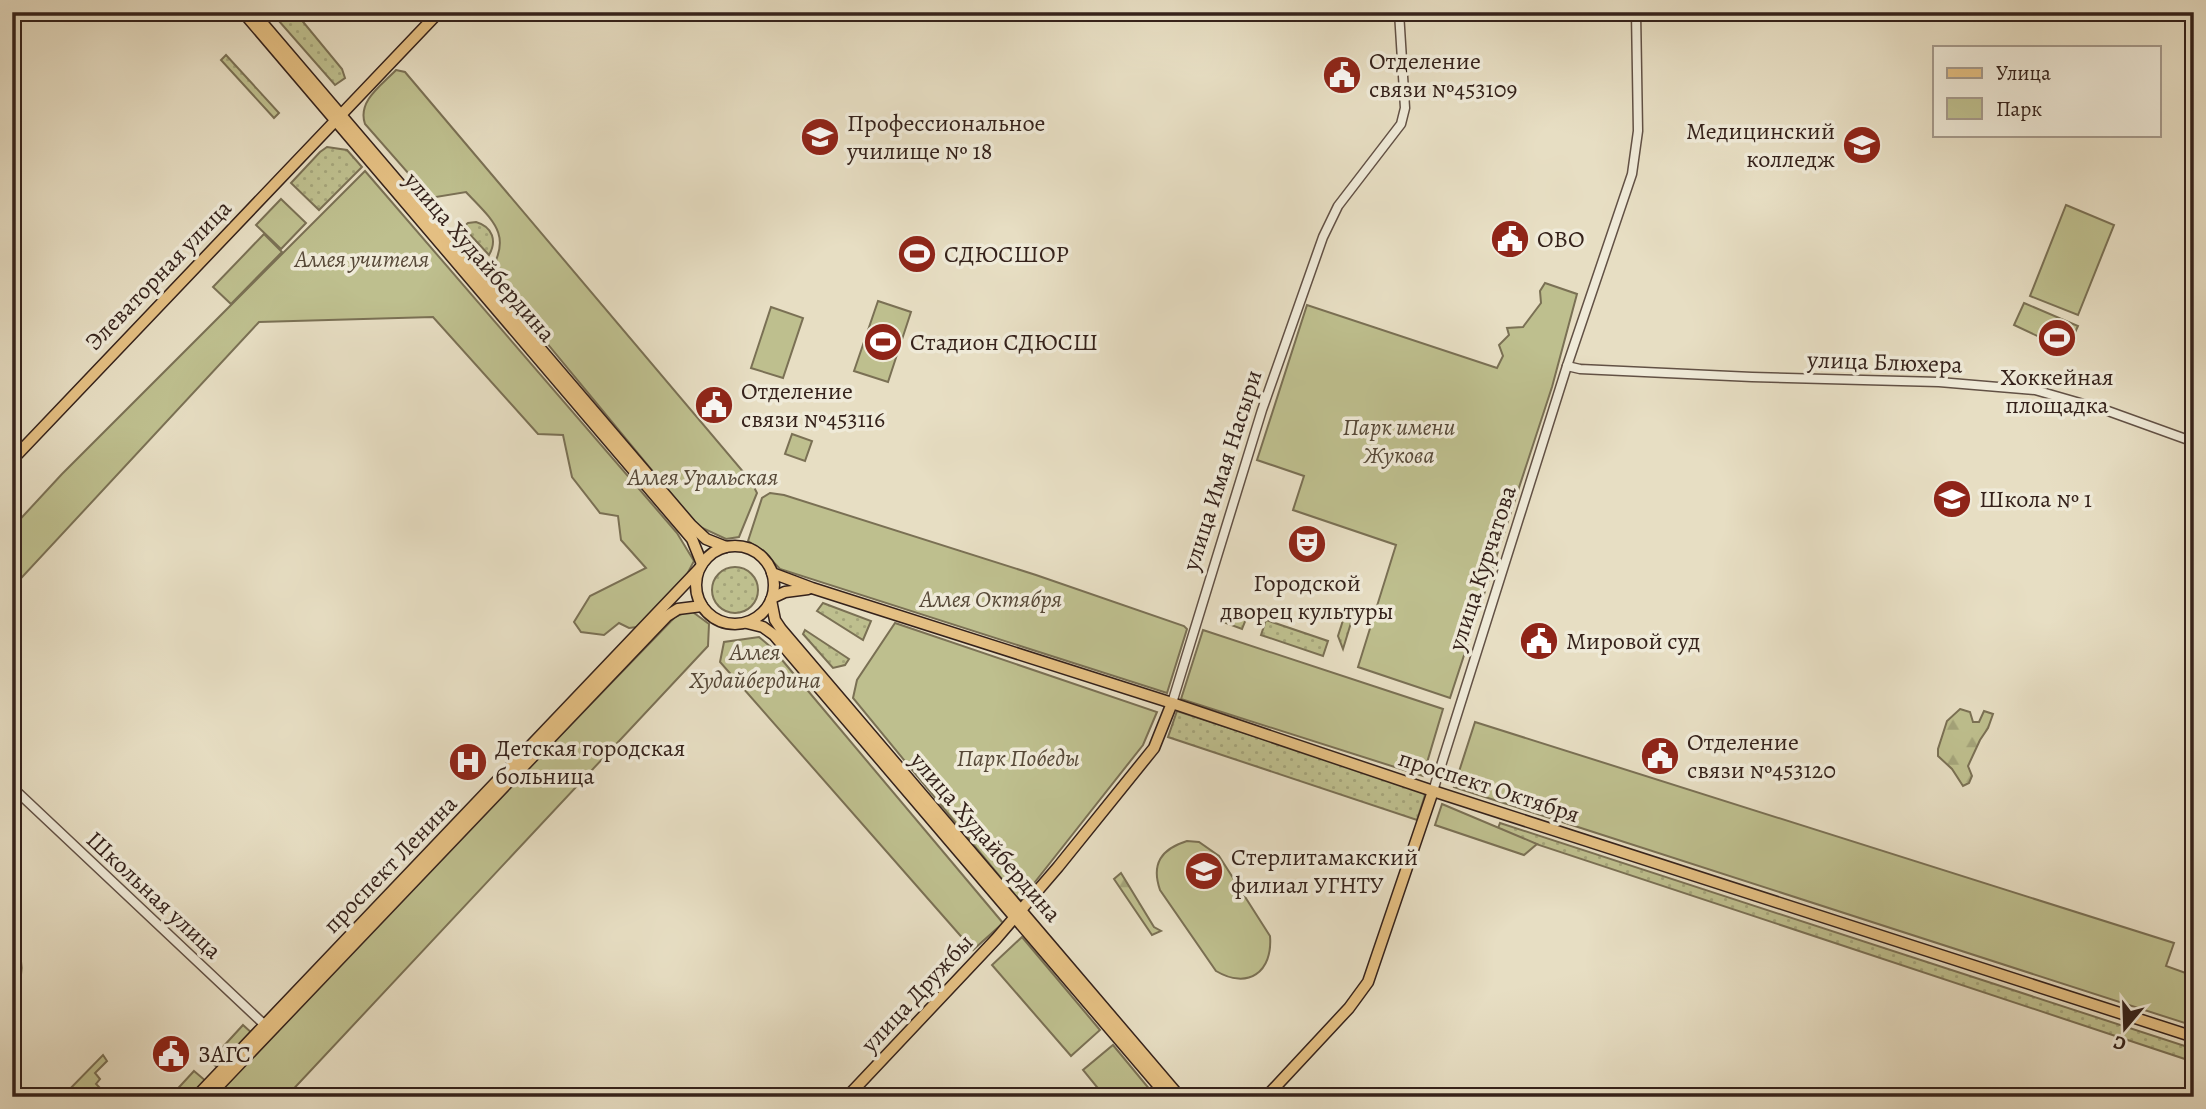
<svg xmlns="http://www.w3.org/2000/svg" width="2206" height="1109" viewBox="0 0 2206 1109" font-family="Alegreya,serif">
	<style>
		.grass { fill: url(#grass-dots); stroke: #7a7054; stroke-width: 2 }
		.forest { fill: url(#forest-firs); stroke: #7a7054; stroke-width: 2 }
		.green { fill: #bebf8e; stroke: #7a7054; stroke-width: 2 }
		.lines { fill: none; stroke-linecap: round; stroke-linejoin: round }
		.minor-casing { stroke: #625145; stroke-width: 11 }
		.major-casing { stroke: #35221b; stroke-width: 13 }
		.minor { stroke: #efead8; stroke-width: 8 }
		.major { stroke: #e4bf82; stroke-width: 10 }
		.labels { text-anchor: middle; stroke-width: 7; stroke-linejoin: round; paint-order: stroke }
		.poi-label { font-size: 24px; fill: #35221b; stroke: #efead8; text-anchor: start }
		.street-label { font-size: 24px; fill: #35221b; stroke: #efead8 }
		.park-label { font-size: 24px; font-style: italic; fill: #574938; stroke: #efead8 }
	</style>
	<defs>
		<pattern id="grass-dots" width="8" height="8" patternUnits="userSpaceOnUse" patternTransform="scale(1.75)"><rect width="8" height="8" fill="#bebf8e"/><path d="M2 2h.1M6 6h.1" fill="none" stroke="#a4a47a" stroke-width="1.8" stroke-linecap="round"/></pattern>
		<pattern id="forest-firs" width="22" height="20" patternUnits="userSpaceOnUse" patternTransform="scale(1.75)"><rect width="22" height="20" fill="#bebf8e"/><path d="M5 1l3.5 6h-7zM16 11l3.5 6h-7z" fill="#a4a47a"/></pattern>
	</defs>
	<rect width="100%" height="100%" fill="#e7dec3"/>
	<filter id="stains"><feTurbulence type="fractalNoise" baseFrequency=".00286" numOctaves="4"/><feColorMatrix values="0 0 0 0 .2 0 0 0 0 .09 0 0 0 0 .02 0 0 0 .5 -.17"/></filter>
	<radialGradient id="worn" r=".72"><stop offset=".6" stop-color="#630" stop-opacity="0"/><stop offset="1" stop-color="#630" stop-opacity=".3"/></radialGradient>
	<g class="grass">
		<path d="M 271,12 L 295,12 L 342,69 L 345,78 L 335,85 Z"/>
		<path d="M 226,55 L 279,113 L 274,118 L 221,60 Z"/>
		<path d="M 327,147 L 347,150 L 362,167 L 319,210 L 291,183 L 320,152 Z"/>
		<path d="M 476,222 C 493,227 497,241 489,255 L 463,227 L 468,223 Z"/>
		<circle cx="735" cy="590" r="23"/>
		<path d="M 823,603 L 871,621 L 863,640 L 817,611 Z"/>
		<path d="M 1228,607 L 1248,614 L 1242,629 L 1223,622 Z"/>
		<path d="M 1346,611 L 1354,613 L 1343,649 L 1338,636 Z"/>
		<path d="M 1266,620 L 1328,641 L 1323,656 L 1261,635 Z"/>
		<path d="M 805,630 L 849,659 L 845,665 L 833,668 L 803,634 Z"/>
		<path d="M 1177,711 L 1426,792 L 1417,820 L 1168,737 Z"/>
		<path d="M 1500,823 L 2194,1049 L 2194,1062 L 1497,831 Z"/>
	</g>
	<g class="forest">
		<path d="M 1960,709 L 1970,712 L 1973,722 L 1979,722 L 1984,711 L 1993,714 L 1988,728 L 1980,740 L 1968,766 L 1972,776 L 1969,783 L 1963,786 L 1952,769 L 1938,756 L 1938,749 L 1947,721 Z"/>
		<path d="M 1121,873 L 1154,927 L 1161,931 L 1152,935 L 1114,879 Z"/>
	</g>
	<g class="green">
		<path d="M 396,70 L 405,72 L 751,481 L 757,493 L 739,537 L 726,539 L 698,526 L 489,273 C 514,235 492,220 466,192 L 430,198 L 365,124 C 357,101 382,85 396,70 Z"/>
		<path d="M 365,171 L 677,533 L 694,561 L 684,580 L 637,627 L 629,628 L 619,623 L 604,635 L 581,632 L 574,622 L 590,596 L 646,568 L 621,540 L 618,516 L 600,513 L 572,477 L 563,435 L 538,434 L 433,317 L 259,322 L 12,588 L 12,528 L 62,474 Z"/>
		<path d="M 281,199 L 306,223 L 281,249 L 256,225 Z"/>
		<path d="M 2066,205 L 2114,225 L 2078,315 L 2030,296 Z"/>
		<path d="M 264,234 L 282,252 L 231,304 L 213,287 Z"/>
		<path d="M 1545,283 L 1577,294 L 1552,387 L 1450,698 L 1358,667 L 1396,545 L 1293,510 L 1304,476 L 1257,460 L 1307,305 L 1497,368 L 1503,356 L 1499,345 L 1509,335 L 1507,328 L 1523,327 L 1541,303 L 1540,291 Z"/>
		<path d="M 878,301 L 911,312 L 888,382 L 854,371 Z"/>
		<path d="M 2024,303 L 2078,326 L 2067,350 L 2014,325 Z"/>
		<path d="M 771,307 L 803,318 L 783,378 L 751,368 Z"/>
		<path d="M 792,434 L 812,441 L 805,461 L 785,454 Z"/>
		<path d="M 770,493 L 784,495 L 1036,575 L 1184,626 L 1187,629 L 1167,693 L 780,569 L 763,551 L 748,541 L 762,498 Z"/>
		<path d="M 690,610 L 709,624 L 708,646 L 286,1097 L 211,1097 L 675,617 Z"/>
		<path d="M 895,623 L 1157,712 L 1143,745 L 1020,901 L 853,698 L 857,680 Z"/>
		<path d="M 1203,630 L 1443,709 L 1423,776 L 1181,699 Z"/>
		<path d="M 759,637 L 772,648 L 1003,923 L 973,950 L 720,662 L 724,642 Z"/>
		<path d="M 1475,722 L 2174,943 L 2166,966 L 2194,976 L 2194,1026 L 1454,787 Z"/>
		<path d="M 1442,804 L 1537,844 L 1524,855 L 1435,825 Z"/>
		<path d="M 1187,841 L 1199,842 L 1219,856 L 1270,936 C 1273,972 1248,990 1216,971 L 1160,890 C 1151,864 1161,849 1187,841 Z"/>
		<path d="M 1022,937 L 1100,1030 L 1071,1056 L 992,965 Z"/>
		<path d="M 12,941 C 24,959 26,976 12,993 Z"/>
		<path d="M 243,1025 L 253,1034 L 220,1070 L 210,1061 Z"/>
		<path d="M 1113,1045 L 1156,1097 L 1105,1097 L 1083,1070 Z"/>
		<path d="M 103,1055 L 107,1061 L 95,1073 L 100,1079 L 96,1084 L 108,1096 L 62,1097 Z"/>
		<path d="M 194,1071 L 207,1082 L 193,1097 L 170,1097 Z"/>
	</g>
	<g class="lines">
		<g class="minor-casing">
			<g id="minor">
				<path d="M 1567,366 L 1580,369 L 1752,377 L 1939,382 L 2035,390 L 2108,411 L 2194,442"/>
				<path d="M 1172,703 L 1262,410 L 1323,237 L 1338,206 L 1401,124 L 1405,108 L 1399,12"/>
				<path d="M 12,787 L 269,1029"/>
				<path d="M 1433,791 L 1567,366 L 1632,174 L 1638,131 L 1636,12"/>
			</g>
		</g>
		<g class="major-casing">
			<g id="major">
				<path d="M 243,12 L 692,539 L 702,564"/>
				<path d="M 253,12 L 691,525 L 706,539 L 726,547"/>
				<path d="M 12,460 L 439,12"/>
				<circle cx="735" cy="585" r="39"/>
				<path d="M 772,573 L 812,588 L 1172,703 L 1433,791 L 2194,1037"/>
				<path d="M 772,598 L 785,592 L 808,589"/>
				<path d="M 771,600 L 775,620 L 781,629 L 1180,1097"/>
				<path d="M 747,623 L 763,627 L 774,635 L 1168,1097"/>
				<path d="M 196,1097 L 699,569"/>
				<path d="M 208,1097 L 667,616 L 678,609 L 702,606"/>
				<path d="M 847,1097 L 996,939 L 1058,867 L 1154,748 L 1172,703"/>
				<path d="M 1266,1097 L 1349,1008 L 1368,982 L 1433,791"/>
			</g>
		</g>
		<use href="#minor" class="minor"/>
		<use href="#major" class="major"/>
	</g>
	<defs>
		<g id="civic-disc" transform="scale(2.0125)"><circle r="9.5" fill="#8f2418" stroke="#efead8"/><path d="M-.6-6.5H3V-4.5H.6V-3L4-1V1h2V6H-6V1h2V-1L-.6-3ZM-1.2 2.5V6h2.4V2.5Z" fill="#fff"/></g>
		<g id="university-disc" transform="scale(2.0125)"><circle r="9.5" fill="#8f2418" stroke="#efead8"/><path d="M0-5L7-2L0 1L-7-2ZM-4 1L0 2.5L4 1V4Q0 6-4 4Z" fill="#fff"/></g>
		<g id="stadium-disc" transform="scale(2.0125)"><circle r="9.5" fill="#8f2418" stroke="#efead8"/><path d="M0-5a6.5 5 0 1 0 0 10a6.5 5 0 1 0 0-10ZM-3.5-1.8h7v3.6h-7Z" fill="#fff"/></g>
		<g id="school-disc" transform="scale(2.0125)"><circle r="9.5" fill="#8f2418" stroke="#efead8"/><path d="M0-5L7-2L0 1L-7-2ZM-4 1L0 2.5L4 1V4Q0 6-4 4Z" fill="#fff"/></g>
		<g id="theatre-disc" transform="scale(2.0125)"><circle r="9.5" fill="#8f2418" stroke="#efead8"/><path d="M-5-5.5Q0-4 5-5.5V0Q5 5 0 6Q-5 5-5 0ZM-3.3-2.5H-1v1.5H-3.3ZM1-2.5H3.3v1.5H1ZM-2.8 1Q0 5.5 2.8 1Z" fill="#fff"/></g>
		<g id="hospital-disc" transform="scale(2.0125)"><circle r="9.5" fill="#8f2418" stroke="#efead8"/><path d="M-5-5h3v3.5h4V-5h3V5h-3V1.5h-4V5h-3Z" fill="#fff"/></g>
	</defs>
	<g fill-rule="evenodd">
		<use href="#civic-disc" x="1342" y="75"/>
		<use href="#university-disc" x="820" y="137"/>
		<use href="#university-disc" x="1862" y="145"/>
		<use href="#civic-disc" x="1510" y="239"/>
		<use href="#stadium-disc" x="917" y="254"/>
		<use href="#stadium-disc" x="2057" y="338"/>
		<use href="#stadium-disc" x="883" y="342"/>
		<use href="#civic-disc" x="714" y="405"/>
		<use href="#school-disc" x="1952" y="499"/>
		<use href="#theatre-disc" x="1307" y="544"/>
		<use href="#civic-disc" x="1539" y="641"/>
		<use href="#civic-disc" x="1660" y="756"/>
		<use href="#hospital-disc" x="468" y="762"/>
		<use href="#university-disc" x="1204" y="871"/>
		<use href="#civic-disc" x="171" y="1054"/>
	</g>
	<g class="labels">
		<g class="poi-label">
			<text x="1369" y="69">Отделение<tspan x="1369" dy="28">связи №453109</tspan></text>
			<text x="847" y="131">Профессиональное<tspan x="847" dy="28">училище № 18</tspan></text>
			<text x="1835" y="139" text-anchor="end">Медицинский<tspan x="1835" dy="28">колледж</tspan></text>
			<text x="1537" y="247">ОВО</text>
			<text x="944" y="262">СДЮСШОР</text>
			<text x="910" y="350">Стадион СДЮСШ</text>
			<text x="2057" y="385" text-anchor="middle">Хоккейная<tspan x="2057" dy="28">площадка</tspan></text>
			<text x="741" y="399">Отделение<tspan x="741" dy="28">связи №453116</tspan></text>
			<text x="1979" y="507">Школа № 1</text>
			<text x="1307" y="591" text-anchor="middle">Городской<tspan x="1307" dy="28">дворец культуры</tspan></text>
			<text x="1566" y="649">Мировой суд</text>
			<text x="1687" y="750">Отделение<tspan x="1687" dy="28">связи №453120</tspan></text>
			<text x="495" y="756">Детская городская<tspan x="495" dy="28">больница</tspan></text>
			<text x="1231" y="865">Стерлитамакский<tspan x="1231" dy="28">филиал УГНТУ</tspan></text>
			<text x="198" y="1062">ЗАГС</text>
		</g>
		<g class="street-label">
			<text transform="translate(480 257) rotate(49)" y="8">улица Худайбердина</text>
			<text transform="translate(158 275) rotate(-46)" y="8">Элеваторная улица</text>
			<text transform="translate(1885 362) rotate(2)" y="8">улица Блюхера</text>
			<text transform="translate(1222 470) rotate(-72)" y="8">улица Имая Насыри</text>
			<text transform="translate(1482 568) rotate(-72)" y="8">улица Курчатова</text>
			<text transform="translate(1489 786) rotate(18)" y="8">проспект Октября</text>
			<text transform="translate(986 837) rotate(49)" y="8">улица Худайбердина</text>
			<text transform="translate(390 864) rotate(-46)" y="8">проспект Ленина</text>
			<text transform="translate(154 895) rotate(43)" y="8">Школьная улица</text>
			<text transform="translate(917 993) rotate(-47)" y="8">улица Дружбы</text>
		</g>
		<g class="park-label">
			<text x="362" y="267">Аллея учителя</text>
			<text x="1399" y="435">Парк имени<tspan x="1399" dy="28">Жукова</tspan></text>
			<text x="703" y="485">Аллея Уральская</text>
			<text x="991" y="607">Аллея Октября</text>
			<text x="755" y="660">Аллея<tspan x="755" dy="28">Худайбердина</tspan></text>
			<text x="1018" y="766">Парк Победы</text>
		</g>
	</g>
	<rect width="2206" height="1109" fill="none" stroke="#e7dec3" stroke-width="42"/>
	<rect x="14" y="14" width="2178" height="1081" fill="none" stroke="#35221b" stroke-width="3.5"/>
	<rect x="21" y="21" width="2164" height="1067" fill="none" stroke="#35221b" stroke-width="2"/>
	<rect x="1933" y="46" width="228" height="91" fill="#efead8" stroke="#a59a8c" stroke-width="2"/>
	<rect x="1947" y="68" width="35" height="10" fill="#e4bf82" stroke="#a59a8c" stroke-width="2"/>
	<text x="1996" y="80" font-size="21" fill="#35221b">Улица</text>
	<rect x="1947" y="98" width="35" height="21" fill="#bebf8e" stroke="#a59a8c" stroke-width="2"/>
	<text x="1996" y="116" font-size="21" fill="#35221b">Парк</text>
	<g transform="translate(2125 1028) rotate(199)" stroke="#efead8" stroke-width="5" paint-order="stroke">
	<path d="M0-5L12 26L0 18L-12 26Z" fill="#35221b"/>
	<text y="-10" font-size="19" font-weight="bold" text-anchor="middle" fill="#35221b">С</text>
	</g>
	<rect width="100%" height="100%" filter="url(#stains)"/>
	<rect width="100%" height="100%" fill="url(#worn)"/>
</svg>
